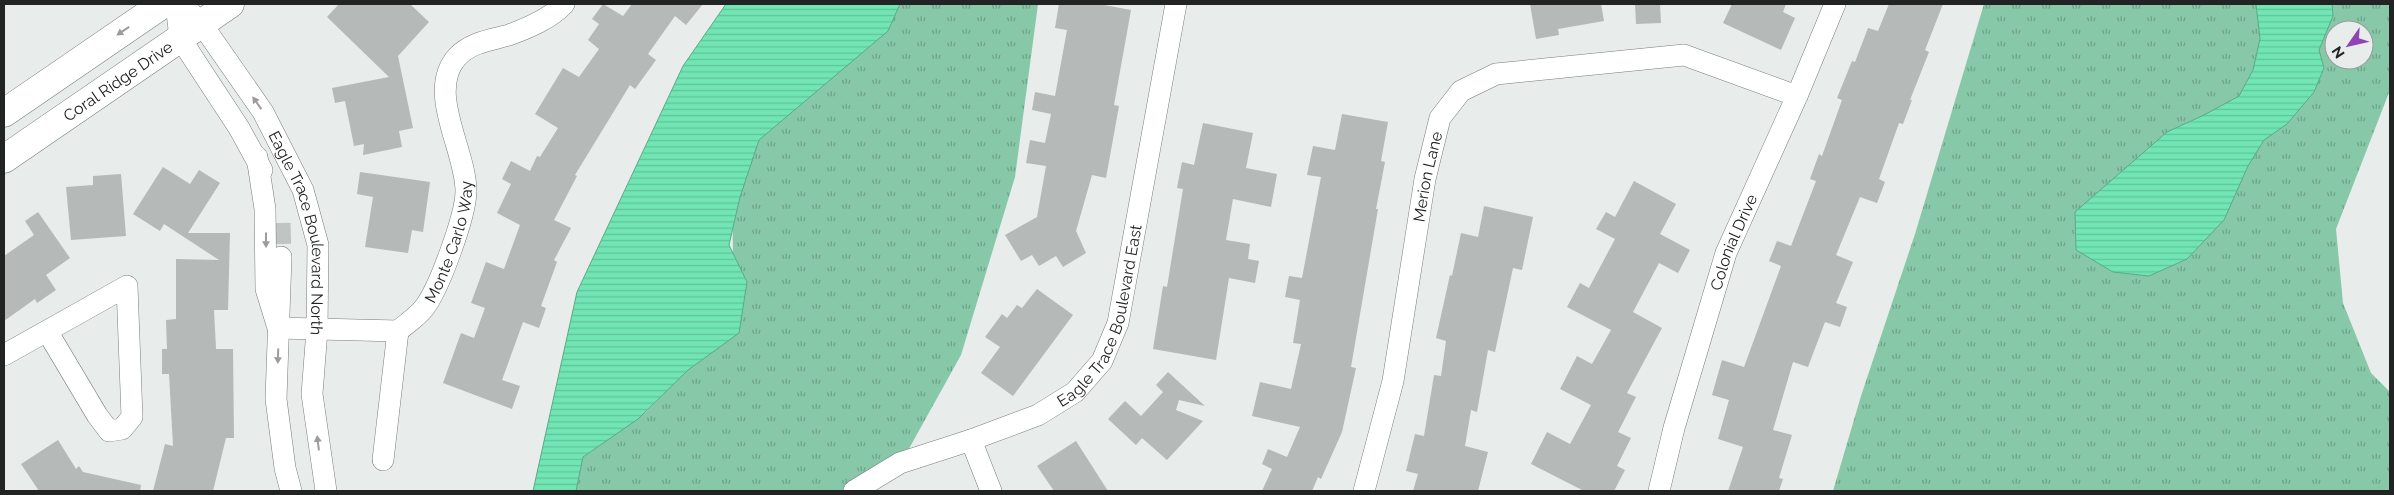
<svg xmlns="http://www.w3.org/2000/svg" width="2394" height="495" viewBox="0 0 2394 495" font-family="Raleway,sans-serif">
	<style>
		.grass { fill: url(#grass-tufts); fill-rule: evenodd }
		.water { fill: url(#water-rules); stroke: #59ab88 }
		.building { fill: #b5b9b7 }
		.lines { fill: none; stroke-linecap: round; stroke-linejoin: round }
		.street-tunnel { stroke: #c0c4c2; stroke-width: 21; stroke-dasharray: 21 11; stroke-linecap: butt }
		.street-casing { stroke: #797d7b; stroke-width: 22 }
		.secondary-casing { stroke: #797d7b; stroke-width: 29 }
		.street { stroke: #fff; stroke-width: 21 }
		.secondary { stroke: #fff; stroke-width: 28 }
		.oneway { fill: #9c9c9c }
		.labels { text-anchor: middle; stroke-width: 4; stroke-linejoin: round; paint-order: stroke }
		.street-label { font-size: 16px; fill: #222323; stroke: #e8ecea }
	</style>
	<defs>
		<pattern id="grass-tufts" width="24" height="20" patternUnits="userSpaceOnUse" patternTransform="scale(1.25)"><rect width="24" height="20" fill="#87c8a9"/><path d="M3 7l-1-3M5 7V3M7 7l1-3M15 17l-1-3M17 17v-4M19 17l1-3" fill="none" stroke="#6ea289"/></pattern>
		<pattern id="water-rules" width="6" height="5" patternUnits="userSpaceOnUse" patternTransform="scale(1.25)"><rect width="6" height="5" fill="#71e5b3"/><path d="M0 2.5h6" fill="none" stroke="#62c49a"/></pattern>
	</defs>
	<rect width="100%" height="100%" fill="#e8ecea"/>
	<g class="grass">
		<path d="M 791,4 L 1038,4 L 1015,177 L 961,355 L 906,454 L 841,491 L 573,491 L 579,460 L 646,412 L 692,363 L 734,332 L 731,110 Z"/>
		<path d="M 1984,4 L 2390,4 L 2390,90 L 2336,229 L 2343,303 L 2371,373 L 2390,392 L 2390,491 L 1833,491 L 1861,396 L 1915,234 ZM 2334,30 L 2364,30 L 2364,60 L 2334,60 Z"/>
	</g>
	<g class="water">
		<path d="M 726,4 L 900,4 L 888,31 L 759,140 L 740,197 L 729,245 L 747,282 L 739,333 L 688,370 L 638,419 L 583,457 L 576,491 L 533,491 L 577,292 L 683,66 Z"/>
		<path d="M 2256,4 L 2332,4 L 2333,16 L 2319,50 L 2324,68 L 2314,92 L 2287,124 L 2264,140 L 2248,166 L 2224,220 L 2187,259 L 2149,276 L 2113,272 L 2076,250 L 2075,212 L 2167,132 L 2204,115 L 2239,96 L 2253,70 L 2260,39 Z"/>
	</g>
	<g class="building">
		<path d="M 339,4 L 410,4 L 429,22 L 398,56 L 413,128 L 399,131 L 402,147 L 363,155 L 364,144 L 354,146 L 345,101 L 335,103 L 332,88 L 389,77 L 327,17 Z"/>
		<path d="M 603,4 L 623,16 L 632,4 L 703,4 L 686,25 L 675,16 L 648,54 L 656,60 L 635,89 L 630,85 L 575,175 L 577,176 L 554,220 L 571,228 L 554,260 L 557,262 L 541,306 L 546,308 L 539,328 L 523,322 L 502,380 L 520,386 L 512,409 L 443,383 L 461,333 L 474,338 L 485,308 L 471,303 L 486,262 L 504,269 L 520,225 L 497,213 L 511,184 L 502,179 L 511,161 L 530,171 L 537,156 L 540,157 L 558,128 L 535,114 L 563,68 L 579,77 L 599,49 L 588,40 L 599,24 L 592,19 Z"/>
		<path d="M 1059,4 L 1099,4 L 1131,10 L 1114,105 L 1119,106 L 1106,178 L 1092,175 L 1076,231 L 1086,253 L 1063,267 L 1056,256 L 1039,266 L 1032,255 L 1021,261 L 1005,235 L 1037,217 L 1046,166 L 1026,163 L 1030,140 L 1045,143 L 1051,114 L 1032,110 L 1035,92 L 1055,96 L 1067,30 L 1055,28 Z"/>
		<path d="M 1530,4 L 1601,4 L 1604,21 L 1558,29 L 1559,35 L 1536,39 Z"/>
		<path d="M 1635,4 L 1660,4 L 1661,23 L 1636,24 Z"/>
		<path d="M 1732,4 L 1786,4 L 1783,12 L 1795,18 L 1781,50 L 1723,23 Z"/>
		<path d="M 1889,4 L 1943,4 L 1925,50 L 1929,52 L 1910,100 L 1912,100 L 1903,124 L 1899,123 L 1879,179 L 1885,182 L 1877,203 L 1860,197 L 1836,255 L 1853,262 L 1836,303 L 1847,307 L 1840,327 L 1825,322 L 1808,367 L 1793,362 L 1773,430 L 1792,435 L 1779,478 L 1783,479 L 1779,491 L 1728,491 L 1743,447 L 1718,439 L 1729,400 L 1712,395 L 1722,360 L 1744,367 L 1781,266 L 1769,261 L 1777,241 L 1791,246 L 1816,181 L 1810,179 L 1819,154 L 1822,156 L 1842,100 L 1837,98 L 1852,61 L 1855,62 L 1868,28 L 1878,31 Z"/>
		<path d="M 1342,114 L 1388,122 L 1381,161 L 1385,162 L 1376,209 L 1378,209 L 1351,367 L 1356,368 L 1342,432 L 1321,479 L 1318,477 L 1312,491 L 1262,491 L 1272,469 L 1262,464 L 1268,449 L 1287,457 L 1300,427 L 1252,416 L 1260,382 L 1291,389 L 1301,344 L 1293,343 L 1300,300 L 1285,297 L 1289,276 L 1302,278 L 1321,177 L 1307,175 L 1313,146 L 1335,150 Z"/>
		<path d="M 1203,123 L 1253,133 L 1246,168 L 1277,174 L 1271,207 L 1233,199 L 1226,240 L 1250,244 L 1248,259 L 1259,261 L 1255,283 L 1229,278 L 1216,360 L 1153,349 L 1163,286 L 1167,287 L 1183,189 L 1177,188 L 1182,162 L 1194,165 Z"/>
		<path d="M 163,167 L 190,184 L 199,170 L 220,183 L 188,233 L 230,233 L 228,310 L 214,310 L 216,349 L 233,349 L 234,438 L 226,438 L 213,491 L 153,491 L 165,444 L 173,446 L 169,374 L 162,374 L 162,349 L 167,349 L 166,320 L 176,319 L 176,259 L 219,260 L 164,224 L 160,231 L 133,214 Z"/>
		<path d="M 360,172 L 430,182 L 423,232 L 412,230 L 408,253 L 365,247 L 373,197 L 357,194 Z"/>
		<path d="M 121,174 L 126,236 L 71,240 L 66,187 L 93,185 L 93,176 Z"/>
		<path d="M 1634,181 L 1676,204 L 1660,234 L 1690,250 L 1678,273 L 1659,263 L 1633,312 L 1662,328 L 1627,393 L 1636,397 L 1618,432 L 1631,438 L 1617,466 L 1625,470 L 1614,491 L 1584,491 L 1531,464 L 1547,432 L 1570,444 L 1591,405 L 1560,389 L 1577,356 L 1592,364 L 1611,330 L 1567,307 L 1580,283 L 1589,288 L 1615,239 L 1596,229 L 1606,212 L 1615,217 Z"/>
		<path d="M 1484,206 L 1533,217 L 1522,270 L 1513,268 L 1495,352 L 1488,350 L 1477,412 L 1471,410 L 1465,446 L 1488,452 L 1478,491 L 1413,491 L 1418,474 L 1406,471 L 1415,434 L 1424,436 L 1434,375 L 1441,376 L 1446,341 L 1436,338 L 1450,275 L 1452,276 L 1461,233 L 1478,237 Z"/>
		<path d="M 38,212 L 70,258 L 46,275 L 56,290 L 37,303 L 35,299 L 4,321 L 4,256 L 34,235 L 25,221 Z"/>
		<path d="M 1037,289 L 1073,315 L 1013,396 L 981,373 L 1000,347 L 985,337 L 1002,314 L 1007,318 L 1017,305 L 1022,308 Z"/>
		<path d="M 1168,372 L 1205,406 L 1179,400 L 1176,410 L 1203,421 L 1167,460 L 1142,438 L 1136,445 L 1108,419 L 1125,401 L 1141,416 L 1163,392 L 1156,385 Z"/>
		<path d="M 58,440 L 76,469 L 79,466 L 83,472 L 141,485 L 140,491 L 39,491 L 21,464 Z"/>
		<path d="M 1076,441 L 1108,491 L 1054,491 L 1037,466 Z"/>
	</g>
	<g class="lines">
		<path class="street-tunnel" d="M 280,223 L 281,257"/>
		<g class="street-casing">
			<g id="street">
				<path d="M 176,4 L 180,38 L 239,128 L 262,170"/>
				<path id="s1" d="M 182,4 L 201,23 L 263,112 L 303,190 L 318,245 L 317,330 L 312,394 L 326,491"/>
				<path id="s2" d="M 257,157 L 265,209 L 266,289 L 278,328 L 398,331 C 406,324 417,317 424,308 C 439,289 466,215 466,191 C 466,150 426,92 457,57 C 471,42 491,40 509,35 C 528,28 550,19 564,4"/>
				<path d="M 281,257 L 276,399 L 285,468 L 291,491"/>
				<path d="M 4,355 L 127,286 L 132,417 L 122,429 L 109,431 L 97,415 L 47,331"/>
				<path d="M 971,440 L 991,491"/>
				<path d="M 383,460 L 398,331"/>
				<path id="s3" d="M 854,491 L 900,463 L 971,440 L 1038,415 L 1075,392 L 1102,361 L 1118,323 L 1176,4"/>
				<path id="s4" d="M 1364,491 L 1393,381 L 1425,179 L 1440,118 L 1461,91 L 1496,74 L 1684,55 L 1797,96"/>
				<path id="s5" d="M 1659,491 L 1674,428 L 1726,253 L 1797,96 L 1835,4"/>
			</g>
		</g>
		<g class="secondary-casing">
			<g id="secondary">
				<path d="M 4,113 L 163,4"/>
				<path id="s6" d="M 4,159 L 230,4"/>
			</g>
		</g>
		<use href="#street" class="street"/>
		<use href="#secondary" class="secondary"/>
	</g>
	<defs><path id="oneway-solid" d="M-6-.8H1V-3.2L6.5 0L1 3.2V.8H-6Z" transform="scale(1.25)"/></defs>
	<g class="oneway">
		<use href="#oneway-solid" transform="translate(123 31) rotate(146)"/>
		<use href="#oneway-solid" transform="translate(257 103) rotate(-125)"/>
		<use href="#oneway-solid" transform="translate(266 240) rotate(90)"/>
		<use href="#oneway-solid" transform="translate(278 356) rotate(92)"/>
		<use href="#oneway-solid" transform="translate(318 443) rotate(-97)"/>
	</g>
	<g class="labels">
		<g class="street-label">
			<text dy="6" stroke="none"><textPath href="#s6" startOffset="138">Coral Ridge Drive</textPath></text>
			<text dy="6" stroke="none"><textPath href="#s4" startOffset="321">Merion Lane</textPath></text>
			<text dy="6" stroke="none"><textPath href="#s1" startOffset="264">Eagle Trace Boulevard North</textPath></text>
			<text dy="6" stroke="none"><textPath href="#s2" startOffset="400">Monte Carlo Way</textPath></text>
			<text dy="6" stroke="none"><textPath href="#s5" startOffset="260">Colonial Drive</textPath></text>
			<text dy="6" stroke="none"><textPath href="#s3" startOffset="325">Eagle Trace Boulevard East</textPath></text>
		</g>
	</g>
	<rect width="2394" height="495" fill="none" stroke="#222323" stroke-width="10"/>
	<g transform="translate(2349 45) rotate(236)"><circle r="24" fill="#e8ecea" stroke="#999c9a"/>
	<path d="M0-4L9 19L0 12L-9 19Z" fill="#9043b4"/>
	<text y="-8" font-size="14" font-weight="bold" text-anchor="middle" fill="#222323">N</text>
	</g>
</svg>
